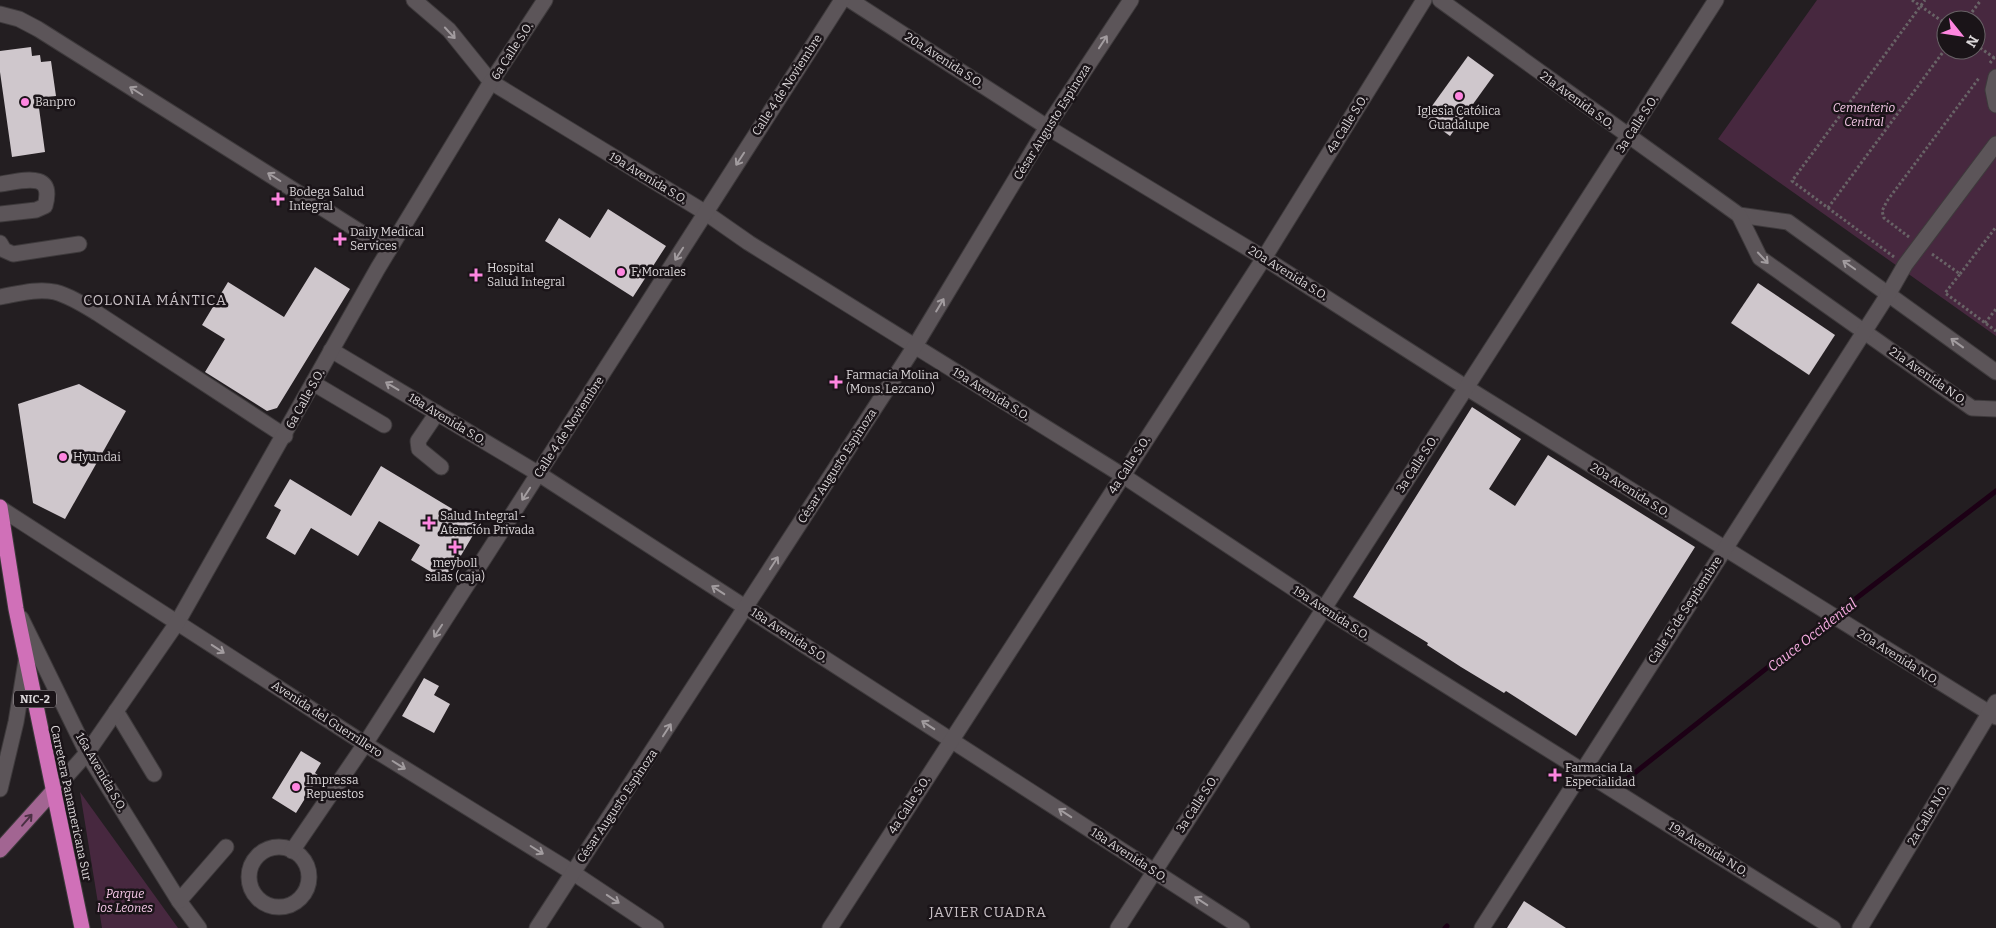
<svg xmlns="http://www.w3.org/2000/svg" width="1996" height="928" viewBox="0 0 1996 928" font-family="Bitter,serif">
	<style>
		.green { fill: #47283f; fill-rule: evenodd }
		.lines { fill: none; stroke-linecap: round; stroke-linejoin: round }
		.stream { stroke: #1c0015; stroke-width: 5 }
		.building { fill: #cfc7cc }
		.minor-casing { stroke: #3e3a3c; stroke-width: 17 }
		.major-casing { stroke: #3e3a3c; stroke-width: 17 }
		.highway-casing { stroke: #3e3a3c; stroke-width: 17 }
		.path { stroke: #686366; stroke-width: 3; stroke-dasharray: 2.5 2.5; stroke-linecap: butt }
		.minor { stroke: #5c5559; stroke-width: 15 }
		.major { stroke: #a26592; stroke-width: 15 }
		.highway { stroke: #d070b8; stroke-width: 15 }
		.oneway { stroke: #a29c9f }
		.oneway2 { stroke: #4a3043 }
		.poi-dot { fill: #fe86e0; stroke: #1a1418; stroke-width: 2 }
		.labels { text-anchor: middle; stroke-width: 5; stroke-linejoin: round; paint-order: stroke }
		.shield { fill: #1a1418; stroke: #a19c9f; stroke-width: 1 }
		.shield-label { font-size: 11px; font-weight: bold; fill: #dbd7d9 }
		.street-label { font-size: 12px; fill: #dbd7d9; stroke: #1a1418 }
		.poi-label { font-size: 12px; fill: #dbd7d9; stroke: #1a1418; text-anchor: start }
		.park-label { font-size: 12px; font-style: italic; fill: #f6c9e8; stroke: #1a1418 }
		.neighbourhood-label { font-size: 14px; letter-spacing: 1px; fill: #c8c0c5; stroke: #1a1418 }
		.water-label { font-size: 14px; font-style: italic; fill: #f7ade2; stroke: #1a1418 }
	</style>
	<rect width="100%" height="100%" fill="#231e21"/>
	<g class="green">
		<path d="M 1817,0 L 1996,0 L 1996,336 L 1718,139 ZM 1946,20 L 1976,20 L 1976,50 L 1946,50 Z"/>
		<path d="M 80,792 L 178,928 L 102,928 Z"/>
	</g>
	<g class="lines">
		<g class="stream">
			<path d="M 1627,779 L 1811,633 L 1996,491"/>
			<path d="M 1445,928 L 1447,926"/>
		</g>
	</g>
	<g class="building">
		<path d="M 31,47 L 32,56 L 40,55 L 41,62 L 51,61 L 56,96 L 45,97 L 46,107 L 39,108 L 45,152 L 12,157 L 0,72 L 0,51 Z"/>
		<path d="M 1468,56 L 1494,75 L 1450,136 L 1424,117 Z"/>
		<path d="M 608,209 L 666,246 L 633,297 L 545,241 L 559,218 L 590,238 Z"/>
		<path d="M 315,267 L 350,289 L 277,408 L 267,411 L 205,372 L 225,339 L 202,325 L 228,282 L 284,317 Z"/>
		<path d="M 1758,283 L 1835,335 L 1809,375 L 1731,323 Z"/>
		<path d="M 79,384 L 126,411 L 65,519 L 33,503 L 18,404 Z"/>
		<path d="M 1472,407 L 1521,439 L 1489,489 L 1515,506 L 1548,455 L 1695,547 L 1576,736 L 1506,691 L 1504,693 L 1461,667 L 1427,645 L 1428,643 L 1353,597 Z"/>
		<path d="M 381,466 L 479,525 L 446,581 L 411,560 L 420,545 L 379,521 L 358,556 L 311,528 L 295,555 L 266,538 L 281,510 L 274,506 L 290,479 L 351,516 Z"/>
		<path d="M 424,678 L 439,686 L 434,695 L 450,704 L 434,733 L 402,716 Z"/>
		<path d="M 301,751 L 321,763 L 315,773 L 319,776 L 296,813 L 272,798 Z"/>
		<path d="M 1524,901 L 1566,928 L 1507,928 Z"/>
	</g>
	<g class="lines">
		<g class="minor-casing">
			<g id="minor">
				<path d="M 414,0 L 449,30 L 491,82 L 706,213 L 749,243 L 1122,475 L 1323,608 L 1833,928"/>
				<path d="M 850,0 L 1047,127 L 1264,258 L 1467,388 L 1996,717"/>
				<path d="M 1440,0 L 1739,215 L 1788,222 L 1996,372"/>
				<path d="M 0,14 L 19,19 L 38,29 L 389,250"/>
				<path d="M 1996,77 L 1993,90 L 1996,105"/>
				<path d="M 0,184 C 22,181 55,170 45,206 L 36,210 L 0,214"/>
				<path d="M 1739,215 L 1760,258 L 1972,408 L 1996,409"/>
				<path d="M 0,243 L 4,250 L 13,254 L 79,244"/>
				<path d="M 0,297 C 17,294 37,288 55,292 C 70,296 84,305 97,313 L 285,436"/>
				<path d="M 331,350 L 539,474 L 1242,928"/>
				<path d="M 313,383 L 384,425"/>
				<path d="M 437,413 L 418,441 L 419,449 L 441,467"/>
				<path d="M 0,508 L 365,744 L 572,872 L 656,928"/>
				<path d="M 21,618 L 87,753 L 179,901 L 199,928"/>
				<path d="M 116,711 L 154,774"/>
				<path d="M 0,789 L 16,722 L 26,661"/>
				<path d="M 54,790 L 87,753 L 177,623 L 378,268 L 491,82 L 545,0"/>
				<circle cx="279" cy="877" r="30"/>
				<path d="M 292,851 L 365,744 L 842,0"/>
				<path d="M 179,901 L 226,847"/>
				<path d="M 537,928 L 915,346 L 1047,127 L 1131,0"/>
				<path d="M 830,928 L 1264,258 L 1424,0"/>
				<path d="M 1118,928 L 1716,0"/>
				<path d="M 1482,928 L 1889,293 L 1905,265 L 1996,144"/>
				<path d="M 1860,928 L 1996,702"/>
			</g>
		</g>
		<g class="major-casing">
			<path id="major" d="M 0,850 L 54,790"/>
		</g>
		<g class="highway-casing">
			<path id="highway" d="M 0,507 L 16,609 L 82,928"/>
		</g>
		<g class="path">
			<path d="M 1912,0 L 1946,24"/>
			<path d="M 1966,20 L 1981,0"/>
			<path d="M 1976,45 L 1996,59"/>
			<path d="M 1990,63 L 1996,55"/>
			<path d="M 1828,208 L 1946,48"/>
			<path d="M 1909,237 L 1884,218 L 1882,211 L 1887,201 L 1979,78"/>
			<path d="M 1932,254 L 1960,274 L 1945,293 L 1996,331"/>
			<path d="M 1894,257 L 1792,181 L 1925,0"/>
			<path d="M 1960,274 L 1996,227"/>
			<path d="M 1985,323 L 1996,309"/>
		</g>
		<use href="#minor" class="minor"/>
		<use href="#major" class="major"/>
		<use href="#highway" class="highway"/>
	</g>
	<defs><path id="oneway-shaft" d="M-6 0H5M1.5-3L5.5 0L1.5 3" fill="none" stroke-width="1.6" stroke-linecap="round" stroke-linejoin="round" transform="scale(1.25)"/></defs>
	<g class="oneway">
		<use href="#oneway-shaft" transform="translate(450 33) rotate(47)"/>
		<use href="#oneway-shaft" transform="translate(1103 42) rotate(-57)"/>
		<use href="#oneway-shaft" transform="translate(136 91) rotate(-148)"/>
		<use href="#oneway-shaft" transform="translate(740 159) rotate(123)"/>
		<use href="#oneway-shaft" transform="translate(274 177) rotate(-148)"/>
		<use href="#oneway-shaft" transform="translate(679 254) rotate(123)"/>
		<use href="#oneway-shaft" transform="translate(1763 258) rotate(47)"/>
		<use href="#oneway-shaft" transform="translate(1849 265) rotate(-145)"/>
		<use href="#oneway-shaft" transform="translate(940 305) rotate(-59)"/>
		<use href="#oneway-shaft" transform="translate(1957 343) rotate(-144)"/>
		<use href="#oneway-shaft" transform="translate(392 386) rotate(-149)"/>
		<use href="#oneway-shaft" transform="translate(526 494) rotate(123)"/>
		<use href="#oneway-shaft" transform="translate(774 563) rotate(-57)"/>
		<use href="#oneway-shaft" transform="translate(718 590) rotate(-147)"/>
		<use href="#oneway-shaft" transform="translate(438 631) rotate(123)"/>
		<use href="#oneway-shaft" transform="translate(218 649) rotate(33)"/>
		<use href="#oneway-shaft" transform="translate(928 725) rotate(-147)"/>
		<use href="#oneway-shaft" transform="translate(667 730) rotate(-57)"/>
		<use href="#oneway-shaft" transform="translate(399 765) rotate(32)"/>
		<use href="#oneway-shaft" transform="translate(1065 813) rotate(-147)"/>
		<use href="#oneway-shaft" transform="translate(537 850) rotate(32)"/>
		<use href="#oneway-shaft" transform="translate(613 899) rotate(34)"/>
		<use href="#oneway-shaft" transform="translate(1201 901) rotate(-147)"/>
	</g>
	<use class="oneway2" href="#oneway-shaft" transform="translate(27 820) rotate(-49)"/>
	<g class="poi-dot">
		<circle cx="1459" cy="96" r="5"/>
		<circle cx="25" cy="102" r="5"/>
		<path d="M275.5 191.5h5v5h5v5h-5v5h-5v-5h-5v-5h5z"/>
		<path d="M337.5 231.5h5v5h5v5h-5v5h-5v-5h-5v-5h5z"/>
		<circle cx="621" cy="272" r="5"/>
		<path d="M473.5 267.5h5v5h5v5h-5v5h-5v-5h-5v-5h5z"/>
		<path d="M833.5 374.5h5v5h5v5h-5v5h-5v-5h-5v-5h5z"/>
		<circle cx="63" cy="457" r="5"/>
		<path d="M426.5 515.5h5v5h5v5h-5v5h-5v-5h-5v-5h5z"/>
		<path d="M452.5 539.5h5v5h5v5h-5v5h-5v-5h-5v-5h5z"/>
		<path d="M1552.5 767.5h5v5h5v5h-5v5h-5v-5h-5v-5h5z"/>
		<circle cx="296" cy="787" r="5"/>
	</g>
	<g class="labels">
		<rect class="shield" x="14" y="690.5" width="42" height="17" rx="4"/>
		<g class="shield-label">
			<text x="35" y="703">NIC-2</text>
		</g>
		<g class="street-label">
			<text transform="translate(512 51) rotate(-57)" y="4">6a Calle S.O.</text>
			<text transform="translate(944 60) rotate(33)" y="4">20a Avenida S.O.</text>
			<text transform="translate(787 85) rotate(-57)" y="4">Calle 4 de Noviembre</text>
			<text transform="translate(1577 100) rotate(36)" y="4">21a Avenida S.O.</text>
			<text transform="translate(1052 122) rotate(-58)" y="4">César Augusto Espinoza</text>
			<text transform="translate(1347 124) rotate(-58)" y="4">4a Calle S.O.</text>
			<text transform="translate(1637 124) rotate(-57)" y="4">3a Calle S.O.</text>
			<text transform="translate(648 178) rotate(31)" y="4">19a Avenida S.O.</text>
			<text transform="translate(1288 273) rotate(32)" y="4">20a Avenida S.O.</text>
			<text transform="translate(1928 376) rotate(35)" y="4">21a Avenida N.O.</text>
			<text transform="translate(991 394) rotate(32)" y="4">19a Avenida S.O.</text>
			<text transform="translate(305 399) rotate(-61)" y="4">6a Calle S.O.</text>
			<text transform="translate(447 419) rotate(31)" y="4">18a Avenida S.O.</text>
			<text transform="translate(569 427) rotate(-57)" y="4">Calle 4 de Noviembre</text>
			<text transform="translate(1417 464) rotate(-57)" y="4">3a Calle S.O.</text>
			<text transform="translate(1129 465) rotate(-57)" y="4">4a Calle S.O.</text>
			<text transform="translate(837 466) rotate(-57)" y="4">César Augusto Espinoza</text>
			<text transform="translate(1630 490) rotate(32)" y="4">20a Avenida S.O.</text>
			<text transform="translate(1685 610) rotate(-57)" y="4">Calle 15 de Septiembre</text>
			<text transform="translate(1331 613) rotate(33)" y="4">19a Avenida S.O.</text>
			<text transform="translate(789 635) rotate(33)" y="4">18a Avenida S.O.</text>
			<text transform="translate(1898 657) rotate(32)" y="4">20a Avenida N.O.</text>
			<text transform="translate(327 719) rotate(33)" y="4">Avenida del Guerrillero</text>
			<text transform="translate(101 772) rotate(60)" y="4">16a Avenida S.O.</text>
			<text transform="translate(71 803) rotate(78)" y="4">Carretera Panamericana Sur</text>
			<text transform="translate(1197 804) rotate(-57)" y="4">3a Calle S.O.</text>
			<text transform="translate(909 805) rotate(-57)" y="4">4a Calle S.O.</text>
			<text transform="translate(617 806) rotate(-56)" y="4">César Augusto Espinoza</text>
			<text transform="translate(1928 815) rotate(-59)" y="4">2a Calle N.O.</text>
			<text transform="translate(1708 849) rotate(32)" y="4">19a Avenida N.O.</text>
			<text transform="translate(1129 855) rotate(33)" y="4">18a Avenida S.O.</text>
		</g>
		<g class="poi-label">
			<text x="35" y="106">Banpro</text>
			<text x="1459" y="115" text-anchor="middle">Iglesia Católica<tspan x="1459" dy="14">Guadalupe</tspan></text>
			<text x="289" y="196">Bodega Salud<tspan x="289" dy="14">Integral</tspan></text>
			<text x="350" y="236">Daily Medical<tspan x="350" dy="14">Services</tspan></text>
			<text x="487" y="272">Hospital<tspan x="487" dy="14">Salud Integral</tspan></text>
			<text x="631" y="276">F. Morales</text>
			<text x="846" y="379">Farmacia Molina<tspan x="846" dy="14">(Mons. Lezcano)</tspan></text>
			<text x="73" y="461">Hyundai</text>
			<text x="440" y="520">Salud Integral -<tspan x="440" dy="14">Atención Privada</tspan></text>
			<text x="455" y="567" text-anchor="middle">meyboll<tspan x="455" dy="14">salas (caja)</tspan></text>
			<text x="1565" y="772">Farmacia La<tspan x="1565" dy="14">Especialidad</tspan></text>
			<text x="306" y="784">Impressa<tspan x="306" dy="14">Repuestos</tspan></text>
		</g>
		<g class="park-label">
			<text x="1864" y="112">Cementerio<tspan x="1864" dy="14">Central</tspan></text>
			<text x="125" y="898">Parque<tspan x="125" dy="14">los Leones</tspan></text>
		</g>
		<g class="neighbourhood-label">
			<text x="155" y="305">COLONIA MÁNTICA</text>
			<text x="988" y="917">JAVIER CUADRA</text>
		</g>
		<g class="water-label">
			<text transform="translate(1812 635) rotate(-38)" y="5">Cauce Occidental</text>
		</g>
	</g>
	<g transform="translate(1961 35) rotate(120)"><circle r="24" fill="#1a1418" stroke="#676265"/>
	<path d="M0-4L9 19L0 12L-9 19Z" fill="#fe86e0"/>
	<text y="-8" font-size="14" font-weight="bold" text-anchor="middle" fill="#dbd7d9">N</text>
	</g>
</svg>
